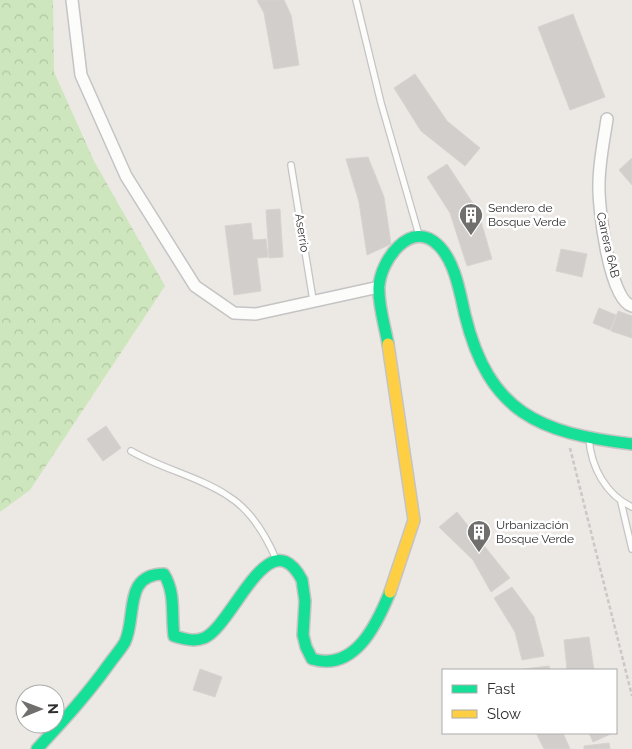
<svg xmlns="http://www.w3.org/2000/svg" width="632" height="749" viewBox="0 0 632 749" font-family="Raleway,sans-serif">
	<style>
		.forest { fill: url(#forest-crowns) }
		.building { fill: #d1cecb; stroke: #d7d4d0 }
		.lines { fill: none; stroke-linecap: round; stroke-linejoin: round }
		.lane-casing { stroke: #c5c4c5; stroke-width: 8 }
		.street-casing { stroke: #c5c4c5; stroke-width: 14 }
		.fast-casing { stroke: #c5c4c5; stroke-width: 14 }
		.slow-casing { stroke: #c5c4c5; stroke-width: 14 }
		.path { stroke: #c9c9c8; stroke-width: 2.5; stroke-dasharray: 4 2.5; stroke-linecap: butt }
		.lane { stroke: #fcfcfb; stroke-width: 5.5 }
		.street { stroke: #fcfcfb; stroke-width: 11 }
		.fast { stroke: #16e098; stroke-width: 11 }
		.slow { stroke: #ffcf43; stroke-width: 11 }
		.labels { text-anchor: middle; stroke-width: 5; stroke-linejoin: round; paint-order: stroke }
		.poi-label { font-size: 12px; fill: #2e2e2e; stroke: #fff; text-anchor: start }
		.street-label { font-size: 12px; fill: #2e2e2e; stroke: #fff }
	</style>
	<defs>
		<pattern id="forest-crowns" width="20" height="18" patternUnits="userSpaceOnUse" patternTransform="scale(1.25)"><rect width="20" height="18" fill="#cee6be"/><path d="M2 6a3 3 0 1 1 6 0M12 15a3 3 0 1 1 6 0" fill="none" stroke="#b1c6a4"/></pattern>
	</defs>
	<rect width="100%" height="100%" fill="#ece8e4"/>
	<path class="forest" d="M 0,0 L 53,0 L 54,72 L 94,161 L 165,286 L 30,490 L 0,512 Z"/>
	<g class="building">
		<path d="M 257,0 L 284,0 L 291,15 L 299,65 L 274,69 L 264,13 Z"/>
		<path d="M 573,14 L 605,97 L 570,110 L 538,27 Z"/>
		<path d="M 415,74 L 447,121 L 480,148 L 465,166 L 421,131 L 394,88 Z"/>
		<path d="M 368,157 L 384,197 L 391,244 L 367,255 L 359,202 L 346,159 Z"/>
		<path d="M 632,158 L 632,185 L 619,170 Z"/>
		<path d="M 447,164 L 478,211 L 492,259 L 467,266 L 450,213 L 427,177 Z"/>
		<path d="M 280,209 L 283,257 L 269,258 L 266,210 Z"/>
		<path d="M 251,223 L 253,240 L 266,239 L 268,257 L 257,258 L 261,291 L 234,295 L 225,226 Z"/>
		<path d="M 561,249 L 587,254 L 582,277 L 556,271 Z"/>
		<path d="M 599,308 L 616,315 L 610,330 L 593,323 Z"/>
		<path d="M 618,311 L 632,316 L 632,338 L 611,331 Z"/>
		<path d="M 106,426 L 121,448 L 103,461 L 87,439 Z"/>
		<path d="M 457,512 L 510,578 L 491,592 L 473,560 L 439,527 Z"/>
		<path d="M 512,587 L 534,617 L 544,656 L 522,660 L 515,632 L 494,598 Z"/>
		<path d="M 589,637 L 594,670 L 567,670 L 564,640 Z"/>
		<path d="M 549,666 L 550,670 L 524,670 L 524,669 Z"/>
		<path d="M 200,669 L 222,677 L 215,697 L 193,690 Z"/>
		<path d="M 536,733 L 563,733 L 570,749 L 544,749 Z"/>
		<path d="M 589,733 L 613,733 L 593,742 Z"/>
		<path d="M 609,743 L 610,749 L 584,749 L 584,746 Z"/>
	</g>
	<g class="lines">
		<g class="lane-casing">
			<g id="lane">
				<path d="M 356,0 L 381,103 L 419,235"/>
				<path d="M 291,165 L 313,300"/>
				<path d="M 589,439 C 591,467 606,495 632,507"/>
				<path d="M 131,451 C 162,469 200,477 228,496 C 251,510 266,536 276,559"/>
				<path d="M 621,502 L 632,549"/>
			</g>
		</g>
		<g class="street-casing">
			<g id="street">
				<path d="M 72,0 L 81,75 L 126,176 L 195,286 L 234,313 L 256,314 L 379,287"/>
				<path d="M 607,119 C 604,140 599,162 599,184 C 598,205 609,300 632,306"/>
			</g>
		</g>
		<g class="fast-casing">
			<g id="fast">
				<path d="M 388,344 C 385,326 378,305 379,287 C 380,261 411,218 438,245 C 455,261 460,293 465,315 C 489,413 539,433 632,444"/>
				<path d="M 37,749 C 63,721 87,695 109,664 C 114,657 121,649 125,642 C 137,616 123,574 164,574 C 176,594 171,614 174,636 C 184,639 194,642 204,638 C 233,626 269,517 302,580 L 305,601 L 303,635 L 306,647 L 312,659 C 355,672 377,624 390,592"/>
			</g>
		</g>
		<g class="slow-casing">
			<path id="slow" d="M 388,344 L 414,520 L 390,592"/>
		</g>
		<path class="path" d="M 570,448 L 632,696"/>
		<use href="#lane" class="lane"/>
		<use href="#street" class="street"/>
		<use href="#fast" class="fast"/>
		<use href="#slow" class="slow"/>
	</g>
	<defs>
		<g id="building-pin" transform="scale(1.25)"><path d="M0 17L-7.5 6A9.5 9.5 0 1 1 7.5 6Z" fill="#706f6e" stroke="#fff"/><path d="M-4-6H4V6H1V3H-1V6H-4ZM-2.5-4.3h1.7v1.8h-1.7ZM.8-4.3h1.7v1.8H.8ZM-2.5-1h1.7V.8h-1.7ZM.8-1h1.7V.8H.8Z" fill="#fff"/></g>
	</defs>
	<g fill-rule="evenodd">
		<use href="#building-pin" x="471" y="215"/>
		<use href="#building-pin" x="479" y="532"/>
	</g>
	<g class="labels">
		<g class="poi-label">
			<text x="488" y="212">Sendero de<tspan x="488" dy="14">Bosque Verde</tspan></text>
			<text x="496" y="529">Urbanización<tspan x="496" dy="14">Bosque Verde</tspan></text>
		</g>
		<g class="street-label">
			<text transform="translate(302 233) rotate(81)" y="4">Aserrio</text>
			<text transform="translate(608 245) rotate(77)" y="4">Carrera 6AB</text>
		</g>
	</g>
	<rect x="442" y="669" width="175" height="65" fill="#ffffff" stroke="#ababab"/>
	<rect x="452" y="685" width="25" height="8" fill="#16e098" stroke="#ababab"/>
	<text x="487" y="694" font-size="15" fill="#2e2e2e">Fast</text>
	<rect x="452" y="710" width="25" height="8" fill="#ffcf43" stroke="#ababab"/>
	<text x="487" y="719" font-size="15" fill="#2e2e2e">Slow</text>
	<g transform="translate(40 709) rotate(89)"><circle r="24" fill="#ffffff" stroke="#ababab"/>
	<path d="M0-4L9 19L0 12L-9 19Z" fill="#706f6e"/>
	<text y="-8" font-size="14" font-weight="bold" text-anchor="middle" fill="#2e2e2e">N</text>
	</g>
</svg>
